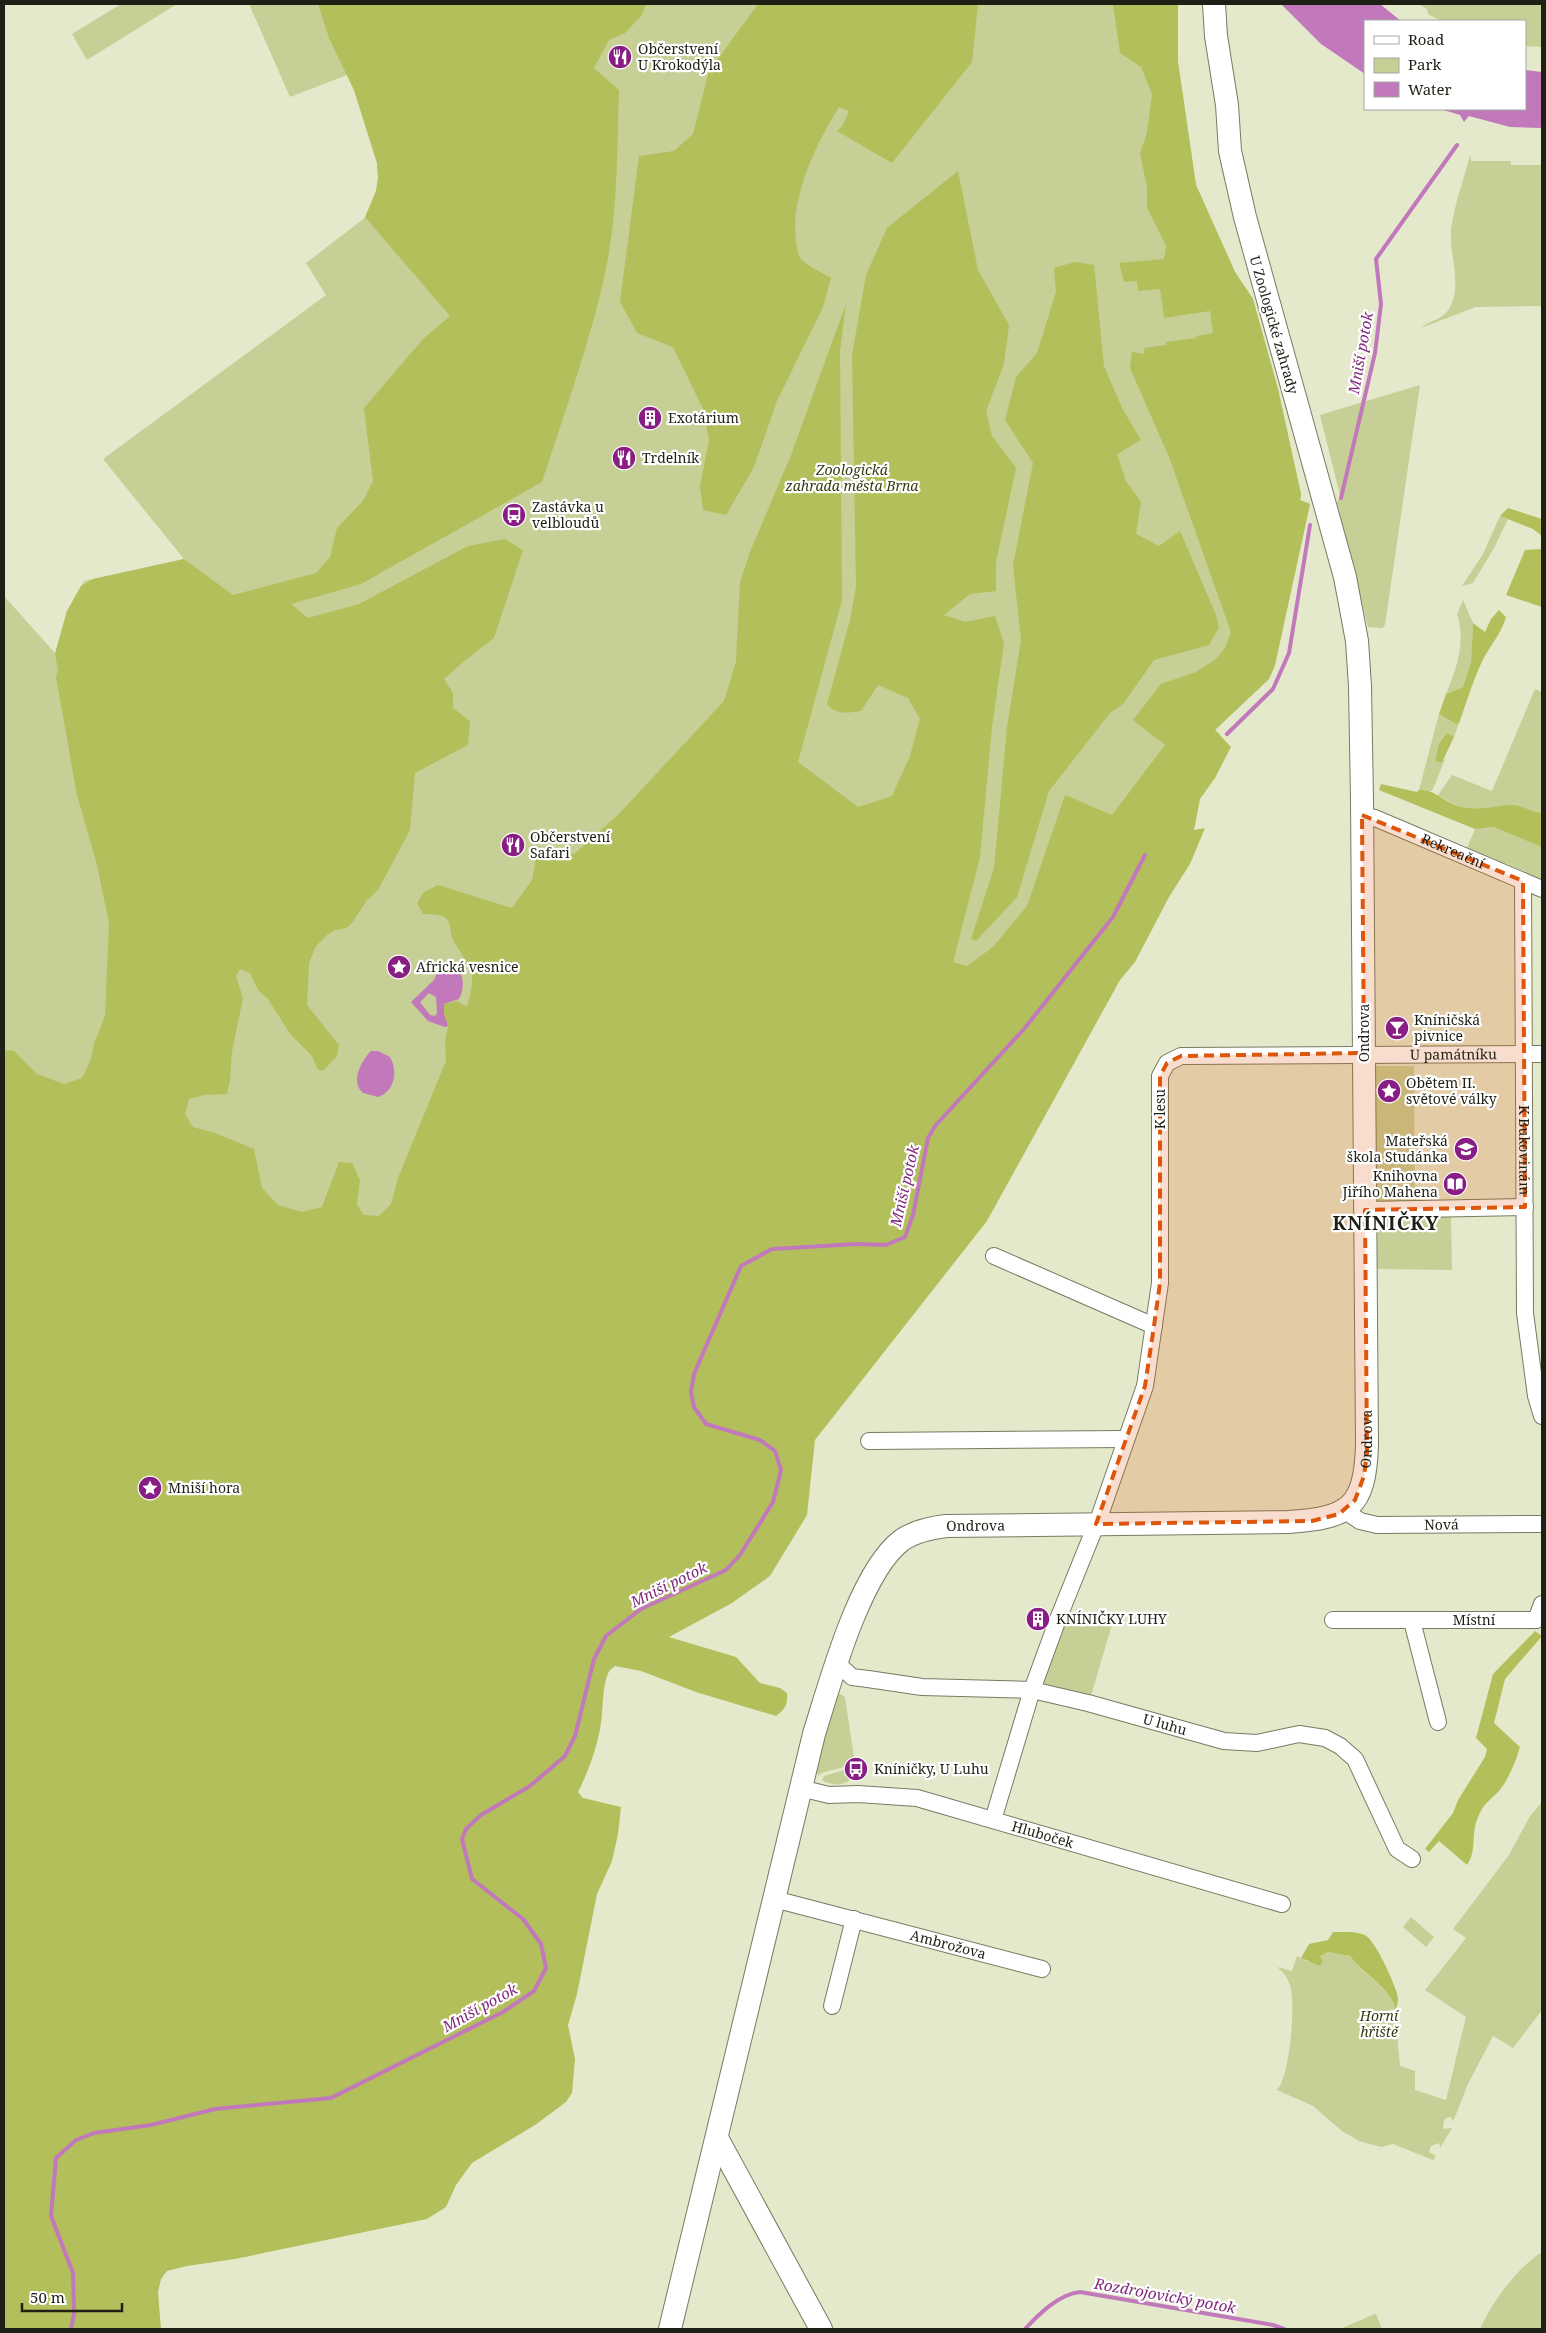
<svg xmlns="http://www.w3.org/2000/svg" width="1546" height="2333" viewBox="0 0 1546 2333" font-family="'Noto Serif',serif">
	<style>
		.green { fill: #c6cf95 }
		.forest { fill: #b3bf5a }
		.water { fill: #c279bc; fill-rule: evenodd }
		.lines { fill: none; stroke-linecap: round; stroke-linejoin: round }
		.stream { stroke: #c279bc; stroke-width: 4 }
		.street-casing { stroke: #777b61; stroke-width: 18 }
		.secondary-casing { stroke: #777b61; stroke-width: 24 }
		.street { stroke: #fff; stroke-width: 16 }
		.secondary { stroke: #fff; stroke-width: 22 }
		.marked { fill: #de560c; fill-opacity: 0.2; stroke: #de560c; stroke-width: 4; stroke-dasharray: 10 6; stroke-linejoin: round }
		.labels { text-anchor: middle; stroke-width: 4.5; stroke-linejoin: round; paint-order: stroke }
		.poi-label { font-size: 14px; fill: #1e2015; stroke: #fff; text-anchor: start }
		.street-label { font-size: 14px; fill: #1e2015; stroke: #fff }
		.park-label { font-size: 14px; font-style: italic; fill: #353a0f; stroke: #fff }
		.water-label { font-size: 15px; font-style: italic; fill: #822a7e; stroke: #fff }
		.district-label { font-size: 19px; font-weight: bold; letter-spacing: 1px; fill: #1e2015; stroke: #fff }
	</style>
	<rect width="100%" height="100%" fill="#e4e9cc"/>
	<g class="green">
		<path d="M 121,4 L 177,4 L 87,60 L 72,34 Z"/>
		<path d="M 249,4 L 1178,4 L 1178,62 L 1196,185 L 1235,272 L 1253,299 L 1278,389 L 1301,494 L 1300,500 L 1310,504 L 1275,665 L 1269,679 L 1215,730 L 1220,734 L 1103,896 L 385,1274 L 4,1078 L 4,596 L 55,653 L 67,611 L 84,581 L 184,559 L 103,459 L 326,295 L 306,263 L 366,217 L 376,191 L 378,178 L 377,163 L 354,90 L 347,75 L 290,97 Z"/>
		<path d="M 1419,4 L 1542,4 L 1542,47 L 1525,46 L 1525,21 L 1441,21 L 1428,14 L 1427,9 Z"/>
		<path d="M 1470,155 L 1471,161 L 1511,161 L 1511,165 L 1542,165 L 1542,306 L 1476,307 L 1421,328 C 1430,320 1442,320 1449,309 C 1462,288 1451,260 1451,237 C 1450,217 1465,176 1470,155 Z"/>
		<path d="M 1420,385 L 1385,625 L 1382,628 L 1368,627 L 1337,503 L 1340,495 L 1320,415 Z"/>
		<path d="M 1500,516 L 1508,519 L 1494,548 L 1473,583 L 1462,586 L 1483,554 Z"/>
		<path d="M 1463,600 L 1473,623 L 1471,662 L 1463,687 L 1446,694 C 1457,667 1466,643 1457,614 Z"/>
		<path d="M 1535,689 L 1542,692 L 1542,813 L 1532,813 L 1515,805 L 1478,810 L 1459,807 L 1438,795 L 1452,775 L 1492,791 Z"/>
		<path d="M 1439,714 L 1456,724 L 1459,723 L 1454,737 L 1448,733 L 1442,738 L 1436,753 L 1442,762 L 1446,757 L 1432,791 L 1419,790 Z"/>
		<path d="M 1493,827 L 1542,847 L 1542,879 L 1505,863 L 1502,868 L 1493,864 L 1495,859 L 1467,848 L 1475,829 Z"/>
		<path d="M 1375,1066 L 1414,1066 L 1415,1198 L 1418,1201 L 1379,1201 L 1376,1199 Z"/>
		<path d="M 1451,1216 L 1452,1270 L 1376,1269 L 1376,1218 Z"/>
		<path d="M 1061,1621 L 1113,1621 L 1091,1696 L 1040,1685 Z"/>
		<path d="M 835,1691 L 845,1697 L 855,1764 L 821,1773 L 819,1776 L 816,1771 Z"/>
		<path d="M 855,1767 L 856,1775 C 847,1786 834,1787 822,1780 L 824,1776 Z"/>
		<path d="M 1542,1802 L 1542,2010 L 1513,2048 L 1493,2036 L 1468,2084 L 1453,2122 L 1452,2118 L 1448,2117 L 1444,2120 L 1443,2129 L 1452,2128 L 1440,2148 L 1439,2143 L 1431,2146 L 1429,2152 L 1436,2156 L 1433,2160 L 1393,2144 L 1381,2147 L 1359,2141 L 1342,2131 L 1313,2106 L 1277,2090 C 1290,2076 1295,2008 1291,1989 C 1289,1980 1284,1972 1277,1967 L 1292,1971 L 1297,1956 L 1308,1962 L 1328,1952 L 1350,1956 C 1364,1976 1388,1985 1396,2009 L 1390,2010 L 1397,2033 L 1400,2066 L 1415,2071 L 1415,2090 L 1446,2100 L 1466,2017 L 1425,1990 L 1466,1938 L 1453,1929 L 1509,1855 L 1530,1816 Z"/>
		<path d="M 1411,1917 L 1434,1937 L 1426,1947 L 1403,1927 Z"/>
		<path d="M 1542,2252 L 1542,2329 L 1480,2329 C 1491,2303 1518,2267 1542,2252 Z"/>
		<path d="M 1376,2314 L 1382,2329 L 1340,2329 L 1375,2314 Z"/>
	</g>
	<g class="forest">
		<path d="M 318,4 L 646,4 L 642,15 L 625,33 L 609,40 L 594,68 L 619,90 C 617,147 618,207 607,264 C 592,338 565,410 542,482 L 361,584 L 291,604 L 308,618 L 359,604 L 468,546 L 505,539 L 523,550 L 494,638 L 463,662 L 444,679 L 453,693 L 453,708 L 470,721 L 468,745 L 415,773 L 410,830 L 378,890 L 367,900 L 352,923 L 346,928 L 335,930 L 328,934 L 316,946 L 309,963 L 307,1005 L 339,1045 L 337,1056 L 323,1071 L 318,1070 L 312,1056 L 291,1035 L 268,999 L 258,990 L 250,973 L 240,969 L 236,976 L 243,998 L 232,1052 L 230,1080 L 227,1094 L 204,1095 L 189,1099 L 185,1114 L 193,1127 L 215,1133 L 254,1149 L 262,1188 L 278,1205 L 302,1212 L 322,1207 L 339,1162 L 352,1163 L 360,1180 L 357,1205 L 364,1215 L 379,1216 L 391,1204 L 398,1178 L 446,1061 L 445,1041 L 448,1026 L 444,1014 L 444,1004 L 457,1001 L 467,1007 C 470,997 473,986 472,976 C 470,962 457,950 452,937 C 450,931 451,922 446,918 C 439,913 431,915 423,914 L 417,903 L 424,892 L 438,885 L 512,908 L 532,880 L 536,859 L 574,854 L 618,815 L 724,701 L 736,662 L 740,582 L 750,552 L 791,455 L 846,304 L 840,351 L 842,600 L 798,762 L 858,807 L 892,796 L 910,756 L 920,719 L 908,698 L 878,685 L 861,711 C 848,713 836,715 827,704 L 850,620 L 856,587 L 852,355 L 866,275 L 887,228 L 958,171 L 978,270 L 1009,325 L 1004,364 L 986,411 L 992,436 L 1016,468 L 996,562 L 996,591 L 970,594 L 944,615 L 965,622 L 995,616 L 1004,643 L 992,727 L 980,857 L 953,962 L 967,966 L 993,947 L 1027,906 L 1065,795 L 1112,815 L 1165,745 L 1133,720 L 1161,684 L 1196,672 L 1216,659 L 1225,648 L 1231,632 L 1169,457 L 1130,368 L 1132,352 L 1144,354 L 1144,348 L 1166,345 L 1166,342 L 1196,338 L 1196,336 L 1213,333 L 1210,311 L 1164,318 L 1160,289 L 1138,291 L 1137,281 L 1124,282 L 1119,263 L 1164,259 L 1166,246 L 1147,207 L 1147,187 L 1140,153 L 1147,133 L 1152,94 L 1141,67 L 1120,53 L 1113,4 L 1178,4 L 1178,62 L 1196,185 L 1235,272 L 1253,299 L 1278,389 L 1301,494 L 1300,500 L 1310,504 L 1275,665 L 1269,679 L 1215,730 L 1231,747 L 1215,778 L 1200,799 L 1194,830 L 1205,828 L 1190,864 L 1169,897 L 1135,962 L 1120,980 L 987,1221 L 815,1440 L 807,1515 L 770,1576 L 732,1603 L 669,1637 L 736,1657 L 760,1683 L 780,1688 L 787,1693 C 788,1705 785,1709 776,1716 L 696,1692 L 641,1671 L 615,1666 L 609,1671 C 601,1689 604,1709 600,1729 C 596,1751 588,1772 578,1792 L 583,1798 L 621,1807 L 618,1834 L 612,1861 L 597,1894 L 577,1994 L 568,2025 L 575,2059 L 572,2093 L 566,2102 L 535,2125 L 472,2163 L 456,2185 L 446,2207 L 427,2219 L 235,2259 L 187,2266 L 167,2271 L 161,2279 L 158,2292 L 161,2329 L 4,2329 L 4,1050 L 14,1051 L 37,1074 L 64,1084 L 82,1078 L 91,1059 L 94,1044 L 105,1016 L 109,923 L 96,861 L 77,795 L 56,677 L 58,670 L 55,654 L 67,611 L 81,586 L 93,579 L 184,559 L 233,595 L 316,573 L 330,557 L 337,528 L 363,501 L 373,481 L 364,408 L 423,339 L 450,316 L 365,217 L 376,191 L 378,178 L 377,163 L 354,90 L 329,38 Z"/>
		<path d="M 758,4 L 978,4 L 972,62 L 892,163 L 837,131 L 843,125 L 849,111 L 839,107 C 816,144 790,197 796,241 C 797,247 797,255 801,259 C 808,267 822,272 831,278 L 823,307 L 777,401 L 754,467 L 726,515 L 703,510 L 700,486 L 709,440 L 703,409 L 673,347 L 637,333 L 620,302 L 639,156 L 674,151 L 693,134 L 709,71 Z"/>
		<path d="M 1075,262 L 1094,265 L 1104,366 L 1122,408 L 1141,440 L 1117,454 L 1126,481 L 1141,502 L 1136,534 L 1159,546 L 1180,531 L 1216,615 L 1219,627 L 1209,645 L 1154,660 L 1123,704 L 1110,713 L 1049,791 L 1017,897 L 976,941 L 971,939 L 994,868 L 1007,727 L 1021,640 L 1013,565 L 1033,463 L 1005,420 L 1016,377 L 1037,353 L 1056,292 L 1054,268 Z"/>
		<path d="M 1508,508 L 1542,519 L 1542,536 L 1533,529 L 1500,516 Z"/>
		<path d="M 1542,549 L 1542,607 L 1506,595 L 1525,550 Z"/>
		<path d="M 1499,610 L 1506,617 C 1502,631 1494,641 1486,654 C 1475,673 1467,702 1459,723 L 1456,724 L 1439,714 L 1446,694 L 1463,687 L 1471,662 L 1473,623 L 1485,632 L 1491,619 Z"/>
		<path d="M 1448,733 L 1454,737 L 1442,762 L 1436,762 C 1436,750 1439,739 1448,733 Z"/>
		<path d="M 1381,784 L 1417,792 L 1419,790 C 1436,789 1446,804 1462,807 C 1480,811 1495,806 1512,805 C 1522,805 1532,813 1542,813 L 1542,847 L 1493,827 L 1475,829 L 1379,790 Z"/>
		<path d="M 1535,1631 L 1542,1636 L 1505,1679 L 1494,1723 L 1520,1747 C 1516,1761 1508,1781 1498,1792 C 1487,1803 1483,1804 1477,1820 C 1471,1835 1477,1851 1467,1865 L 1439,1841 L 1429,1852 L 1425,1849 L 1453,1813 L 1458,1800 L 1485,1757 L 1487,1749 L 1476,1738 L 1493,1674 Z"/>
		<path d="M 1333,1932 C 1343,1932 1356,1931 1365,1935 C 1375,1940 1396,1985 1398,1998 C 1398,2001 1397,2006 1396,2009 C 1388,1985 1365,1976 1350,1956 L 1328,1952 L 1320,1956 L 1323,1961 L 1320,1966 L 1301,1958 L 1309,1944 L 1328,1940 Z"/>
	</g>
	<g class="water">
		<path d="M 1281,4 L 1380,4 L 1401,21 L 1365,21 L 1365,74 L 1321,44 Z"/>
		<path d="M 1525,70 L 1542,72 L 1542,128 L 1510,127 L 1469,116 L 1464,122 L 1460,115 L 1440,109 L 1525,109 Z"/>
		<path d="M 443,964 C 463,962 467,985 459,999 L 444,1004 L 444,1014 L 448,1026 L 445,1027 L 428,1021 L 411,1002 L 434,980 L 440,966 ZM 429,993 L 436,997 L 437,1013 L 435,1016 L 430,1015 L 420,1002 Z"/>
		<path d="M 371,1051 L 378,1051 L 390,1057 C 398,1071 395,1091 378,1097 L 363,1093 C 350,1082 361,1061 371,1051 Z"/>
	</g>
	<g class="lines">
		<g class="stream">
			<path d="M 1341,498 L 1375,353 L 1381,304 L 1376,259 L 1457,145"/>
			<path d="M 1227,734 L 1273,689 L 1289,653 L 1310,525"/>
			<path d="M 71,2329 L 74,2314 L 73,2273 L 51,2216 L 56,2158 L 76,2140 L 94,2133 L 151,2125 L 215,2109 L 331,2098 L 503,2012 L 534,1991 L 546,1968 L 541,1944 L 523,1919 L 472,1879 L 462,1839 L 466,1829 L 481,1815 L 530,1786 L 565,1756 L 575,1736 L 594,1659 L 606,1636 L 641,1609 L 726,1570 L 740,1555 L 773,1502 L 781,1470 L 775,1451 L 760,1440 L 706,1424 L 694,1407 L 691,1392 L 694,1374 L 741,1266 L 772,1249 L 857,1244 L 886,1245 L 905,1237 L 913,1215 L 928,1138 L 935,1126 L 1024,1029 L 1113,917 L 1145,855"/>
			<path d="M 1025,2329 C 1039,2314 1059,2294 1080,2292 L 1273,2325 L 1284,2329"/>
		</g>
		<g class="street-casing">
			<g id="street">
				<path id="s1" d="M 1362,815 L 1375,818 L 1542,889"/>
				<path id="s2" d="M 1523,881 L 1525,1313 L 1536,1396 L 1542,1416"/>
				<path d="M 1365,1210 L 1525,1207"/>
				<path d="M 994,1256 L 1154,1326"/>
				<path d="M 869,1441 L 1126,1439"/>
				<path id="s3" d="M 1345,1511 L 1360,1521 L 1377,1525 L 1542,1524"/>
				<path id="s4" d="M 1333,1620 L 1536,1620"/>
				<path d="M 1536,1620 L 1542,1604"/>
				<path d="M 1412,1621 L 1438,1722"/>
				<path id="s5" d="M 836,1662 L 852,1677 L 868,1679 L 922,1687 L 1032,1690 L 1088,1703 L 1224,1741 L 1257,1743 L 1299,1734 L 1325,1738 L 1340,1746 L 1355,1759 L 1397,1849 L 1412,1859"/>
				<path id="s6" d="M 800,1788 L 829,1795 L 858,1794 L 917,1798 L 1282,1904"/>
				<path id="s7" d="M 993,1820 L 1032,1690 L 1058,1619 L 1100,1515 L 1145,1386 L 1160,1283 L 1160,1076 L 1167,1063 L 1181,1056 L 1542,1054"/>
				<path id="s8" d="M 774,1899 L 1042,1969"/>
				<path d="M 832,2006 L 854,1919"/>
			</g>
		</g>
		<g class="secondary-casing">
			<g id="secondary">
				<path d="M 717,2138 L 821,2329"/>
				<path id="s9" d="M 670,2329 L 814,1734 C 830,1683 860,1571 902,1540 C 915,1531 930,1528 946,1526 L 1288,1522 C 1349,1518 1365,1508 1367,1445 L 1362,800 L 1360,686 L 1357,641 L 1345,577 L 1245,217 L 1230,151 L 1227,105 L 1216,36 L 1214,4"/>
			</g>
		</g>
		<use href="#street" class="street"/>
		<use href="#secondary" class="secondary"/>
	</g>
	<path class="marked" d="M 1362,815 L 1523,881 L 1525,1207 L 1365,1210 L 1367,1453 L 1364,1476 L 1355,1500 L 1339,1514 L 1312,1521 L 1096,1524 L 1145,1386 L 1154,1326 L 1160,1283 L 1160,1076 L 1167,1063 L 1181,1056 L 1364,1053 Z"/>
	<defs>
		<g id="restaurant-disc" transform="scale(1.25)"><circle r="9.5" fill="#881e84" stroke="#fff"/><path d="M-5-6h1v4h1v-4h1v4h1v-4h1v5L-1.5 .5V6h-2V.5L-5-1ZM5-6V6H3V1.5H1.5Q1.5-4 5-6Z" fill="#fff"/></g>
		<g id="building-disc" transform="scale(1.25)"><circle r="9.5" fill="#881e84" stroke="#fff"/><path d="M-4-6H4V6H1V3H-1V6H-4ZM-2.5-4.3h1.7v1.8h-1.7ZM.8-4.3h1.7v1.8H.8ZM-2.5-1h1.7V.8h-1.7ZM.8-1h1.7V.8H.8Z" fill="#fff"/></g>
		<g id="bus-disc" transform="scale(1.25)"><circle r="9.5" fill="#881e84" stroke="#fff"/><path d="M-5-6H5V4H4V6H2V4H-2V6H-4V4H-5ZM-3.5-4V0h7V-4ZM-3.5 1.2v1.5H-2V1.2ZM2 1.2v1.5H3.5V1.2Z" fill="#fff"/></g>
		<g id="sight-disc" transform="scale(1.25)"><circle r="9.5" fill="#881e84" stroke="#fff"/><path d="M0-6L1.8-2.2L6-1.7L2.9 1.2L3.7 5.4L0 3.3L-3.7 5.4L-2.9 1.2L-6-1.7L-1.8-2.2Z" fill="#fff"/></g>
		<g id="bar-disc" transform="scale(1.25)"><circle r="9.5" fill="#881e84" stroke="#fff"/><path d="M-6-5H6L.8 .8V4.5H3.5V6h-7V4.5H-.8V.8Z" fill="#fff"/></g>
		<g id="school-disc" transform="scale(1.25)"><circle r="9.5" fill="#881e84" stroke="#fff"/><path d="M0-5L7-2L0 1L-7-2ZM-4 1L0 2.5L4 1V4Q0 6-4 4Z" fill="#fff"/></g>
		<g id="library-disc" transform="scale(1.25)"><circle r="9.5" fill="#881e84" stroke="#fff"/><path d="M-6-4Q-3-5.5-.7-3.5V5Q-3 3-6 4ZM6-4Q3-5.5 .7-3.5V5Q3 3 6 4Z" fill="#fff"/></g>
	</defs>
	<g fill-rule="evenodd">
		<use href="#restaurant-disc" x="620" y="57"/>
		<use href="#building-disc" x="650" y="418"/>
		<use href="#restaurant-disc" x="624" y="458"/>
		<use href="#bus-disc" x="514" y="515"/>
		<use href="#restaurant-disc" x="513" y="845"/>
		<use href="#sight-disc" x="399" y="967"/>
		<use href="#bar-disc" x="1397" y="1028"/>
		<use href="#sight-disc" x="1389" y="1091"/>
		<use href="#school-disc" x="1466" y="1149"/>
		<use href="#library-disc" x="1455" y="1184"/>
		<use href="#sight-disc" x="150" y="1488"/>
		<use href="#building-disc" x="1038" y="1619"/>
		<use href="#bus-disc" x="856" y="1769"/>
	</g>
	<g class="labels">
		<g class="poi-label">
			<text x="638" y="54">Občerstvení<tspan x="638" dy="16">U Krokodýla</tspan></text>
			<text x="668" y="423">Exotárium</text>
			<text x="642" y="463">Trdelník</text>
			<text x="532" y="512">Zastávka u<tspan x="532" dy="16">velbloudů</tspan></text>
			<text x="530" y="842">Občerstvení<tspan x="530" dy="16">Safari</tspan></text>
			<text x="416" y="972">Africká vesnice</text>
			<text x="1414" y="1025">Kníničská<tspan x="1414" dy="16">pivnice</tspan></text>
			<text x="1406" y="1088">Obětem II.<tspan x="1406" dy="16">světové války</tspan></text>
			<text x="1448" y="1146" text-anchor="end">Mateřská<tspan x="1448" dy="16">škola Studánka</tspan></text>
			<text x="1438" y="1181" text-anchor="end">Knihovna<tspan x="1438" dy="16">Jiřího Mahena</tspan></text>
			<text x="168" y="1493">Mniší hora</text>
			<text x="1056" y="1624">KNÍNIČKY LUHY</text>
			<text x="874" y="1774">Kníničky, U Luhu</text>
		</g>
		<g class="street-label">
			<text transform="translate(1274 325) rotate(74)" y="5">U Zoologické zahrady</text>
			<text dy="5" stroke="none"><textPath href="#s1" startOffset="98">Rekreační</textPath></text>
			<text transform="translate(1364 1033) rotate(-90)" y="5">Ondrova</text>
			<text dy="5" stroke="none"><textPath href="#s7" startOffset="1074">U památníku</textPath></text>
			<text transform="translate(1160 1109) rotate(-90)" y="5">K lesu</text>
			<text dy="5" stroke="none"><textPath href="#s2" startOffset="269">K Bukovinám</textPath></text>
			<text dy="5" stroke="none"><textPath href="#s9" startOffset="1352">Ondrova</textPath></text>
			<text dy="5" stroke="none"><textPath href="#s3" startOffset="100">Nová</textPath></text>
			<text dy="5" stroke="none"><textPath href="#s9" startOffset="904">Ondrova</textPath></text>
			<text dy="5" stroke="none"><textPath href="#s4" startOffset="141">Místní</textPath></text>
			<text dy="5" stroke="none"><textPath href="#s5" startOffset="340">U luhu</textPath></text>
			<text dy="5" stroke="none"><textPath href="#s6" startOffset="249">Hluboček</textPath></text>
			<text dy="5" stroke="none"><textPath href="#s8" startOffset="180">Ambrožova</textPath></text>
		</g>
		<g class="park-label">
			<text x="852" y="475">Zoologická<tspan x="852" dy="16">zahrada města Brna</tspan></text>
			<text x="1379" y="2021">Horní<tspan x="1379" dy="16">hřiště</tspan></text>
		</g>
		<g class="water-label">
			<text transform="translate(1361 353) rotate(-80)" y="5">Mniší potok</text>
			<text transform="translate(905 1186) rotate(-77)" y="5">Mniší potok</text>
			<text transform="translate(669 1585) rotate(-26)" y="5">Mniší potok</text>
			<text transform="translate(480 2008) rotate(-29)" y="5">Mniší potok</text>
			<text transform="translate(1165 2296) rotate(10)" y="5">Rozdrojovický potok</text>
		</g>
		<g class="district-label">
			<text x="1386" y="1230">KNÍNIČKY</text>
		</g>
	</g>
	<rect width="1546" height="2333" fill="none" stroke="#1e2015" stroke-width="10"/>
	<rect x="1364" y="20" width="162" height="90" fill="#ffffff" stroke="#a5a6a1"/>
	<rect x="1374" y="36" width="25" height="8" fill="#ffffff" stroke="#a5a6a1"/>
	<text x="1408" y="45" font-size="15" fill="#1e2015">Road</text>
	<rect x="1374" y="58" width="25" height="15" fill="#c6cf95" stroke="#a5a6a1"/>
	<text x="1408" y="70" font-size="15" fill="#1e2015">Park</text>
	<rect x="1374" y="82" width="25" height="15" fill="#c279bc" stroke="#a5a6a1"/>
	<text x="1408" y="95" font-size="15" fill="#1e2015">Water</text>
	<path d="M22 2303v8h100v-8" fill="none" stroke="#1e2015" stroke-width="2.5"/>
	<text x="30" y="2303" font-size="15" fill="#1e2015" stroke="#ffffff" stroke-width="4" paint-order="stroke">50 m</text>
</svg>
